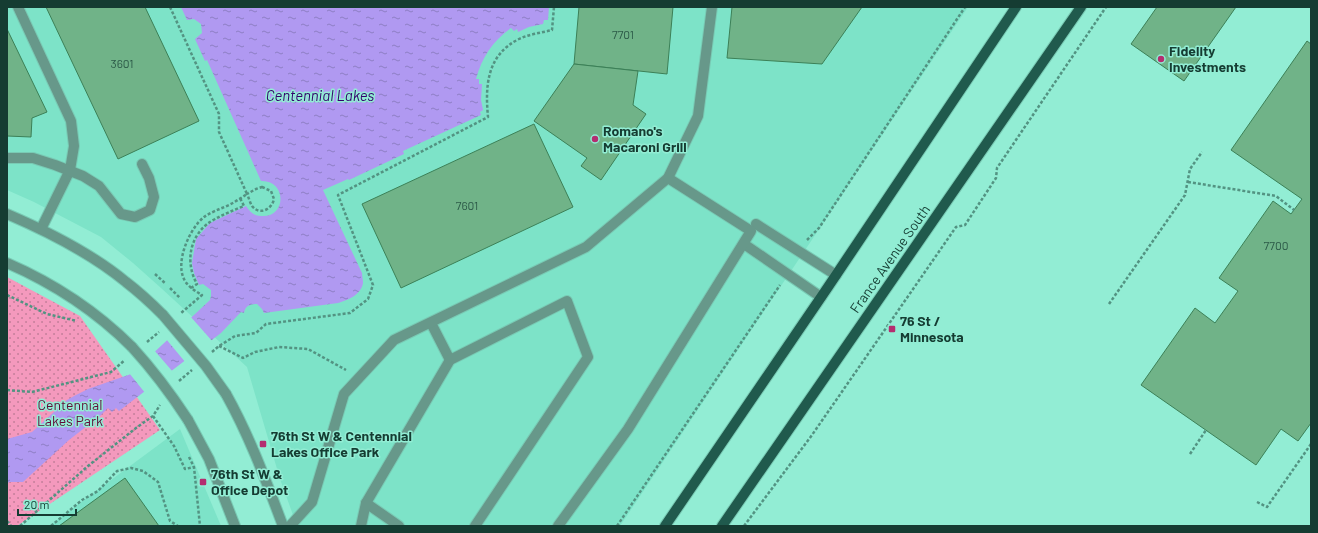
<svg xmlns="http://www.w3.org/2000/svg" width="1318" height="533" viewBox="0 0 1318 533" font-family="Barlow,sans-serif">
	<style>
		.built { fill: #7de3c8 }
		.park { fill: url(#park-dots) }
		.water { fill: url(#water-ripples) }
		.pier { fill: #92edd4 }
		.building { fill: #70b388; stroke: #3c8057 }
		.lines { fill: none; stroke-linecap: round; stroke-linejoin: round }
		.minor-casing { stroke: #79cab4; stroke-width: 12 }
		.major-casing { stroke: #79cab4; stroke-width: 12 }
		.path { stroke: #539382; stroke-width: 2.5; stroke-dasharray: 3 2; stroke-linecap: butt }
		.minor { stroke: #67988a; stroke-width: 10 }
		.major { stroke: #205a4d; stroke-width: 10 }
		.minor-bridge-casing { stroke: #79cab4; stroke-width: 12; stroke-linecap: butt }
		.minor-bridge { stroke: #67988a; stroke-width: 10 }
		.poi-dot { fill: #b42d70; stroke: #92edd4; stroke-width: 1.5 }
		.labels { text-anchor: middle; stroke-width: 3; stroke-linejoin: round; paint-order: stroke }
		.number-label { font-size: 12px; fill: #2c5a48 }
		.poi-label { font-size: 14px; font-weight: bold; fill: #153c32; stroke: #92edd4; text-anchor: start }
		.street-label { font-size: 14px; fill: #153c32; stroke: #92edd4 }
		.park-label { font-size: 14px; fill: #610a38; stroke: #92edd4 }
		.water-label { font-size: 15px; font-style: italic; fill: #34006c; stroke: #92edd4 }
	</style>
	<defs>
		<pattern id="park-dots" width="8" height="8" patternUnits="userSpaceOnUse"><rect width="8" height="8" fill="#f499bd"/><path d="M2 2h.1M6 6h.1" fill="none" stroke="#c47e9a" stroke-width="1.8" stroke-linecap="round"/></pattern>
		<pattern id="water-ripples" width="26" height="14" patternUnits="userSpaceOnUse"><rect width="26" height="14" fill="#b099f1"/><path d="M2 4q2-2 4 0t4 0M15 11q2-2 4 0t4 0" fill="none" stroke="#8e7ec4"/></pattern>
	</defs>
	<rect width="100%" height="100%" fill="#92edd4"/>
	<g class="built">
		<path d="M 7,7 L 968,7 L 620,526 L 297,526 L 280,479 L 247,367 L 161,288 L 133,263 L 101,237 L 34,202 L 7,190 Z"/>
		<path d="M 180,429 L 221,526 L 49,526 Z"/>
	</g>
	<path class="park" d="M 7,277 L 80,316 L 160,430 L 17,526 L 7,526 Z"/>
	<path class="water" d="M 181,7 L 549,7 L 548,20 L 544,20 L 543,24 L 529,27 L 518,32 L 517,29 L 514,31 L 511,28 C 493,41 482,57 476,79 L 479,79 L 479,84 L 482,84 L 481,100 L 483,110 L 480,112 L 481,115 L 403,151 L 404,154 L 349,180 L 348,179 L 323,190 L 362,273 C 362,276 363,280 363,283 C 361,295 348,300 338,303 L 264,313 L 262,309 L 257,304 C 250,304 245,306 244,313 L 241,312 L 221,333 L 119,411 L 116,408 L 112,412 L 108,408 L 100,416 L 69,440 L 23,482 L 9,482 L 7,484 L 7,439 L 32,432 L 67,400 L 76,395 L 88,389 L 131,374 L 210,300 L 211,296 L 211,290 L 203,284 L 199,285 L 194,273 L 192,263 L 196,239 L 210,223 L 246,206 C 250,212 254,216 261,216 C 287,218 287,180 261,181 L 207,60 L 205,61 L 195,39 L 202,33 L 201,24 L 194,19 L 187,20 Z"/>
	<g class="pier">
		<path d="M 190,316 L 213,342 L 186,363 L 166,339 Z"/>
		<path d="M 154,350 L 173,372 L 146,394 L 129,373 Z"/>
	</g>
	<g class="building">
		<path d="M 46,7 L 145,7 L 199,121 L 118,159 Z"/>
		<path d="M 579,7 L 673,7 L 667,74 L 574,64 Z"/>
		<path d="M 732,7 L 862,7 L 822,64 L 727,58 Z"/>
		<path d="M 1157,7 L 1236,7 L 1184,81 L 1131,44 Z"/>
		<path d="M 7,29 L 47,112 L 32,118 L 31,137 L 7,136 Z"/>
		<path d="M 1307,41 L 1311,44 L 1311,423 L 1298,441 L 1281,429 L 1256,465 L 1141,385 L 1195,308 L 1215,323 L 1238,291 L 1219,278 L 1273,201 L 1291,214 L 1302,199 L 1231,150 Z"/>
		<path d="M 574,64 L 638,71 L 633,105 L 646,114 L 601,180 L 581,166 L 587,158 L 534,121 Z"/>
		<path d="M 534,124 L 573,207 L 401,288 L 362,204 Z"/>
		<path d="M 125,478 L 159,526 L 59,526 Z"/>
	</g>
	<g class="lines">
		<g class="minor-casing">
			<g id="minor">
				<path d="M 18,7 L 71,121 L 74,146 L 70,170 L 41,229"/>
				<path d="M 7,158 L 33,158 L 55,165 L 83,176 L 99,186 L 121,214 L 135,217 L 150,210 L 154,197 L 149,178 L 142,164"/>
				<path d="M 7,214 C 49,232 91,253 126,282 C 139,292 151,303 163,315"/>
				<path d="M 756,224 L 836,275"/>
				<path d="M 744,244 L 821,297"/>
				<path d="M 7,263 C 53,283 96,311 132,347"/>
				<path d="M 431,323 L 450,360"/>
				<path d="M 226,394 C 250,437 266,481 283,526"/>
				<path d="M 188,420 L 209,459 L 235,526"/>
				<path d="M 366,503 L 399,526"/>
				<path d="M 290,526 L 312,502 L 344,394 L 394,340 L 586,247 L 668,178 L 698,116 L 712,7"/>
				<path d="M 361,526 L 366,503 L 450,360 L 567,301 L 588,357 L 475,526"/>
				<path d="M 558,526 L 628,429 L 751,231 L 668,178"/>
			</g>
		</g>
		<g class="major-casing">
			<g id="major">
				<path d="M 665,526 L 828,287 L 1016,7"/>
				<path d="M 722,526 L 1081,7"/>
			</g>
		</g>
		<g class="path">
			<path d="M 170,7 L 219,114 L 219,132 L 247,194 C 241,198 235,202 229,205 C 220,209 211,212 204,217 C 190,228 175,261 184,279 C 187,286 195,291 202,295 L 181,313"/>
			<path d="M 1188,182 L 1276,196 L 1294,210"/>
			<path d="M 262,187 L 271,191 L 274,199 C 272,209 260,216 252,206 C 250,203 249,198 247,194 L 256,189 Z"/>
			<path d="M 807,240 L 819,228 L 965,7"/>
			<path d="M 155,274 L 166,284"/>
			<path d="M 170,288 L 180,298"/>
			<path d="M 191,288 L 197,284 C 184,261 190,232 215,219 C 224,214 234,210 244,206 L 240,198"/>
			<path d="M 7,295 L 47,314 L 77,321"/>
			<path d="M 1109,304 L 1185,195 L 1190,169 L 1202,152"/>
			<path d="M 147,342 L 159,332"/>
			<path d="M 219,346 L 243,358 L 255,352 L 279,347 L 308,349 L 346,370"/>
			<path d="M 212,352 L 219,346 L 235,336 L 256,333 L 266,324 L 350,313 L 368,299 L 373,285 L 338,195 L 488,117 C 485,85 487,55 519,39 C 529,34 541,33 552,30 L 554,7"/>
			<path d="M 179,381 L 192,370"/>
			<path d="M 7,390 L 32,392 L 111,372 L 125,360"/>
			<path d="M 153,416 L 174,446 L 185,469 L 194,467"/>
			<path d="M 1190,454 L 1206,430"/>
			<path d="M 189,457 L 194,467 L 200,526"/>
			<path d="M 1257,502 L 1267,507 L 1311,444"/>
			<path d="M 7,521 L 11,526"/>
			<path d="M 20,526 L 88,466 L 136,428 L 153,416 L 160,405"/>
			<path d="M 51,526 L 82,500 L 98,491 L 117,471 L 131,468 L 143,471 L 158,482 L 170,521 L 178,526"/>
			<path d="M 617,526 L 780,285"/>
			<path d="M 744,526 L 812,435 L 956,227 L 965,225 L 996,178 L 997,168 L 1106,7"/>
		</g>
		<use href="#minor" class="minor"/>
		<use href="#major" class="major"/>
		<g class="minor-bridge-casing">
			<g id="minor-bridge">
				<path d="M 163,315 L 206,366 L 226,394"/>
				<path d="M 132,347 C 153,370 171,394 188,420"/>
			</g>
		</g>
		<use href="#minor-bridge" class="minor-bridge"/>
	</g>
	<g class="poi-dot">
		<circle cx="1161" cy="59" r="4"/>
		<circle cx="595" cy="139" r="4"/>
		<rect x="888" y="325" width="8" height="8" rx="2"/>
		<rect x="259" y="440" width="8" height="8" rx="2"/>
		<rect x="199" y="478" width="8" height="8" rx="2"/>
	</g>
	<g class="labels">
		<g class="number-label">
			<text x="623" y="39">7701</text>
			<text x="122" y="68">3601</text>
			<text x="467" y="210">7601</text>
			<text x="1276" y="250">7700</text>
		</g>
		<g class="poi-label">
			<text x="1169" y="56">Fidelity<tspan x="1169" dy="16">Investments</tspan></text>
			<text x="603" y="136">Romano's<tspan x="603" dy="16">Macaroni Grill</tspan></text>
			<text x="900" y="326">76 St /<tspan x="900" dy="16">Minnesota</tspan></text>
			<text x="271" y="441">76th St W &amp; Centennial<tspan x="271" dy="16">Lakes Office Park</tspan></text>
			<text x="211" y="479">76th St W &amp;<tspan x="211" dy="16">Office Depot</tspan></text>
		</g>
		<g class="street-label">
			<text transform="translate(890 259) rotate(-55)" y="5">France Avenue South</text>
		</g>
		<g class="park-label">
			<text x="70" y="410">Centennial<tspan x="70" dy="16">Lakes Park</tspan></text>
		</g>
		<g class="water-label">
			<text x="320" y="101">Centennial Lakes</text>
		</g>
	</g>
	<rect width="1318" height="533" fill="none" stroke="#153c32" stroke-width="16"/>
	<path d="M18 509v6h58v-6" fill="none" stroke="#153c32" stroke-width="2"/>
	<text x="24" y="509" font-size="12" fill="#153c32" stroke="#92edd4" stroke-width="3" paint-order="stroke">20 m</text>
</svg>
